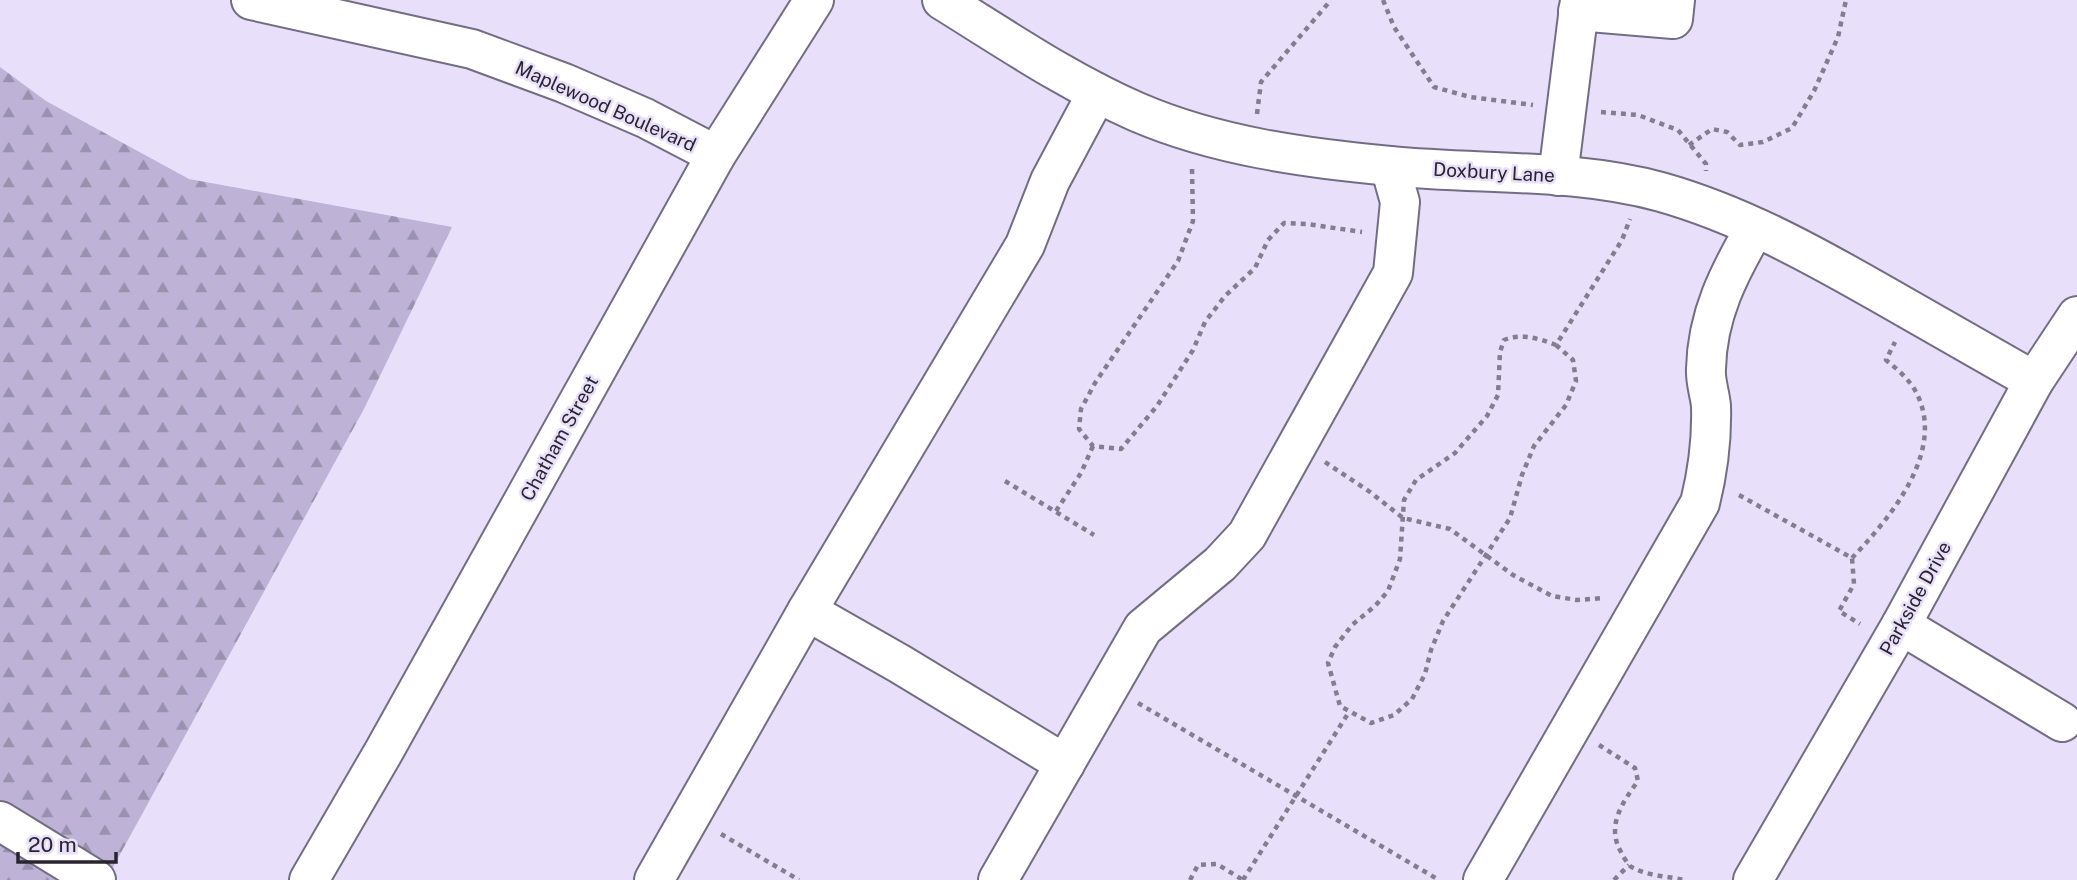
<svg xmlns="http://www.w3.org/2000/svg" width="2077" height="880" viewBox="0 0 2077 880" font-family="'Public Sans',sans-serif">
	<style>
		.forest { fill: url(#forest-firs) }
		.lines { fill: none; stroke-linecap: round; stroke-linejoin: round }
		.minor-casing { stroke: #736d83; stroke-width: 42 }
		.path { stroke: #827d8f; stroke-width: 4.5; stroke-dasharray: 5 5; stroke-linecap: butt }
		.minor { stroke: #fff; stroke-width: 38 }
		.labels { text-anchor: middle; stroke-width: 5; stroke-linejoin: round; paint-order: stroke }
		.street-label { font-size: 19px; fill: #28252f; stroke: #e8e0fa }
	</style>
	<defs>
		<pattern id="forest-firs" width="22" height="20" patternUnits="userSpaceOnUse" patternTransform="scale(1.75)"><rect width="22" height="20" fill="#beb3d7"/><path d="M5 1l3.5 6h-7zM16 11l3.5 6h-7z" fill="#9a91af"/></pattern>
	</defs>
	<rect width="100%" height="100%" fill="#e8e0fa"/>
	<path class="forest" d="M 0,67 L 46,101 L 189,179 L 452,227 L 364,409 L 106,880 L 0,880 Z"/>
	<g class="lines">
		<g class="minor-casing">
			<g id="minor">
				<path d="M 251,0 L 472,49 L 564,83 L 645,118 L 716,155"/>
				<path d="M 942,0 C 1005,39 1068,82 1137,112 C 1216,146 1305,158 1390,166 C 1480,175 1573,168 1661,192 C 1739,214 1810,253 1880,293 C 1932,323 1983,352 2034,381"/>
				<path d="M 1578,11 L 1673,19 L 1675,0"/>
				<path d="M 1558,176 L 1580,0"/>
				<path d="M 807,611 L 900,664 L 1065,764"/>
				<path d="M 1901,625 L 2062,722"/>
				<path d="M 0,821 L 96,880"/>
				<path d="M 309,880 L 384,751 L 716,155 L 814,0"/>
				<path d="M 654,880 L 807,611 L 1025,245 L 1050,181 L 1097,93"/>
				<path d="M 998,880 L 1143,628 L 1220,564 L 1247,535 L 1393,273 L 1400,202 L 1390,166"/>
				<path d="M 1483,880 L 1700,503 C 1708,471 1712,439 1711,406 C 1710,394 1705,381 1706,369 C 1707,315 1729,273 1755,228"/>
				<path d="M 1753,880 L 1901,625 L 2034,381 L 2077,316"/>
			</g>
		</g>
		<g class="path">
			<path d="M 1383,0 L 1394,27 L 1434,87 L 1470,97 L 1533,105"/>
			<path d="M 1601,112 L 1638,115 L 1678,130 L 1706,164 L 1706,171"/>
			<path d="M 1257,114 L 1261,82 L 1331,0"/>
			<path d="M 1689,145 L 1712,129 L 1727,132 L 1740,145 L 1763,142 L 1792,128 L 1814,91 L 1838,37 L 1846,0"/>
			<path d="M 1192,169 L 1193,221 L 1178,261 L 1095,383 L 1081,409 L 1079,429 L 1093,446 L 1121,449 L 1157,406 L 1193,350 L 1205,322 L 1225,296 L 1255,268 L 1268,240 L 1284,223 L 1307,224 L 1362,232"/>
			<path d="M 1556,345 L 1573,360 L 1576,381 L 1566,405 L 1534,446 L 1522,475 L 1510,518 L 1443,621 L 1431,650 L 1425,674 L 1412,699 L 1394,715 L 1371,723 L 1340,706 L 1328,663 L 1335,647 L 1352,625 L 1375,606 L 1388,591 L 1400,559 L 1404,500 L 1416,480 L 1455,453 L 1487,416 L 1498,395 L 1500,352 L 1504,340 C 1523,333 1537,338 1556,345 L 1622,240 L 1630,219"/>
			<path d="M 1325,462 L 1370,492 L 1403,518 L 1450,529 L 1513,575 L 1552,596 L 1577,600 L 1605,598"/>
			<path d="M 1005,481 L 1094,535"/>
			<path d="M 1739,495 L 1852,558 L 1854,584 L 1839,611 L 1860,624"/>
			<path d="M 1056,511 L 1081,473 L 1093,446"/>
			<path d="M 1852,558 C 1890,518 1947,451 1916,392 C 1909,379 1897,369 1886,360 L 1895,342"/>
			<path d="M 1138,703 L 1439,880"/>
			<path d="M 1599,745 L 1635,768 L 1638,781 C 1622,803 1606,826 1621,852 C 1623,856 1627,863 1630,866 C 1645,876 1668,876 1684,880"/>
			<path d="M 721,834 L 799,880"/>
			<path d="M 1190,880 L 1198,865 L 1217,864 L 1243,880"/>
			<path d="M 1243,880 L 1349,712"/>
			<path d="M 1614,880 L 1629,865"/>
		</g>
		<use href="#minor" class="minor"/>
	</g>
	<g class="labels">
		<g class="street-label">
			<text transform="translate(606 106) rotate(24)" y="7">Maplewood Boulevard</text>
			<text transform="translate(1494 172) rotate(3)" y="7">Doxbury Lane</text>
			<text transform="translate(559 438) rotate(-61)" y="7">Chatham Street</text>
			<text transform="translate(1915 598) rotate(-61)" y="7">Parkside Drive</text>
		</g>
	</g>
	<path d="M18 852v10h98v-10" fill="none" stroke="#28252f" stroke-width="3.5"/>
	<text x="28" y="852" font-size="21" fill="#28252f" stroke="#e8e0fa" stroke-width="5" paint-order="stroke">20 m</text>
</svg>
